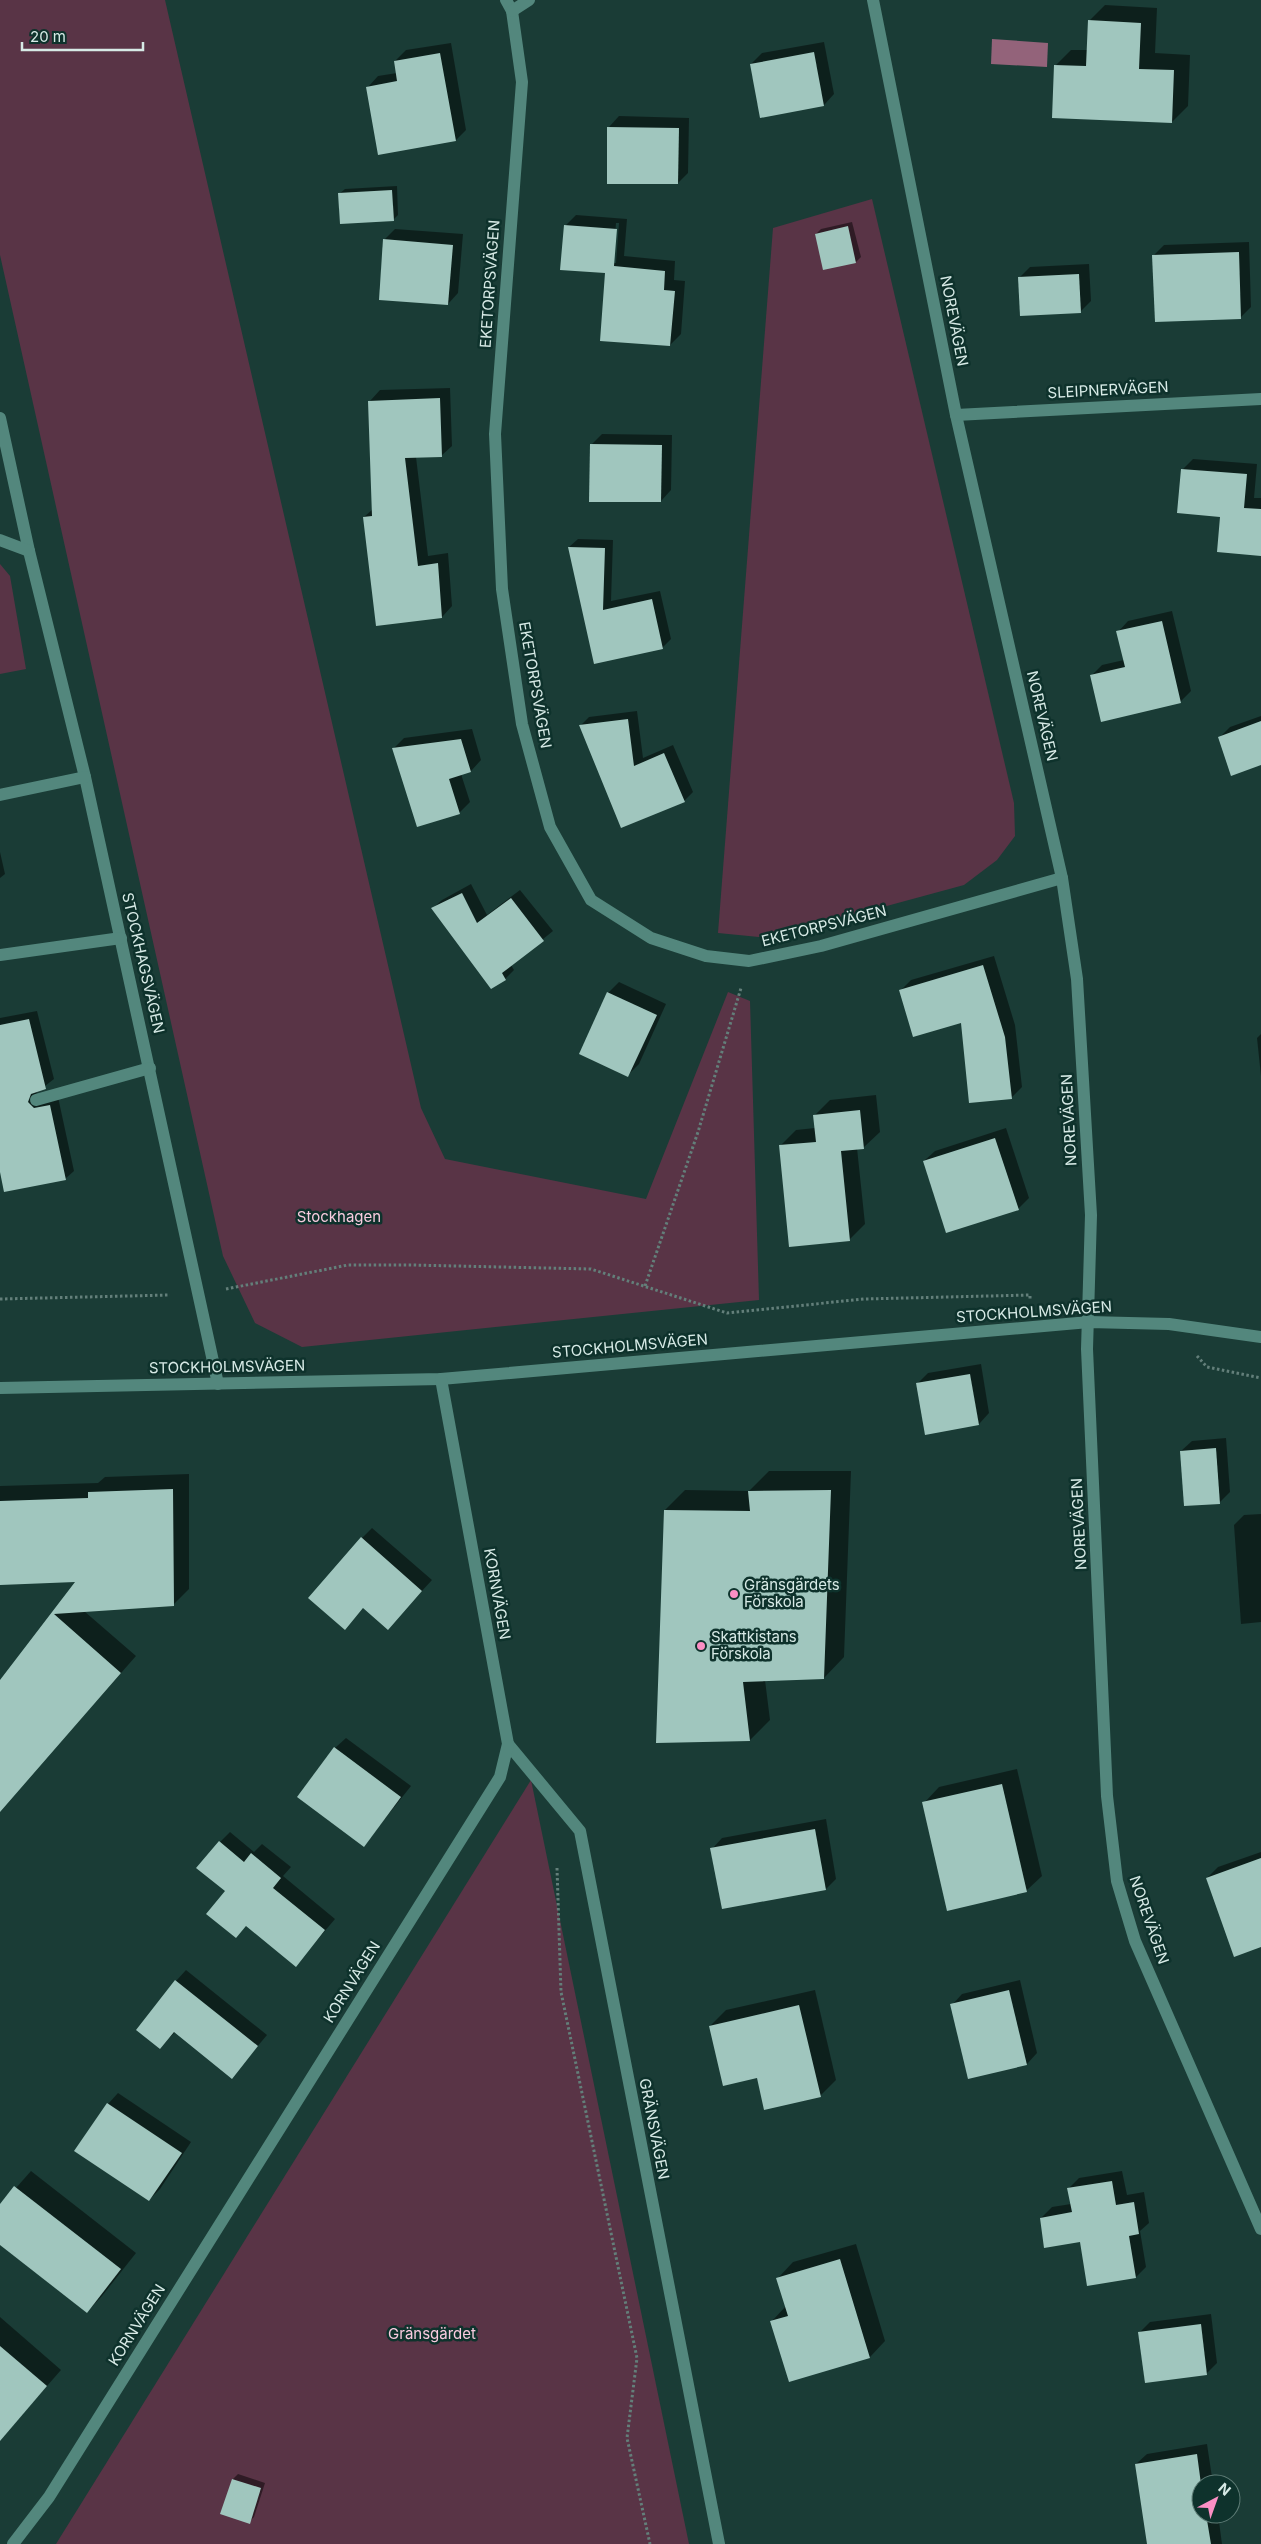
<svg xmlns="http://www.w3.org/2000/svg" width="1261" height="2544" viewBox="0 0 1261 2544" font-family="Inter,sans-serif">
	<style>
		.green { fill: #593446 }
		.water { fill: #93637a }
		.shadow { fill: #0007; fill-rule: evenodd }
		.building { fill: #a0c6be }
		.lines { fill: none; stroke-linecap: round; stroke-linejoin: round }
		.path { stroke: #637f7a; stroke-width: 3; stroke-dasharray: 2.5 2.5; stroke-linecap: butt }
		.minor { stroke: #53877d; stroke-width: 12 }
		.poi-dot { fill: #fb8fc4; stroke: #0e322c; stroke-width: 2 }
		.labels { text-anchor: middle; stroke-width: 5; stroke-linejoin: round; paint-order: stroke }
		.street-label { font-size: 15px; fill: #d7eae6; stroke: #0e322c }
		.park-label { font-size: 15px; fill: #f9cbdf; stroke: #0e322c }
		.poi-label { font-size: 15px; fill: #d7eae6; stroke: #0e322c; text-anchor: start }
	</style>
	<rect width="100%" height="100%" fill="#1a3c36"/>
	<g class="green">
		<path d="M 0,0 L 165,0 L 421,1108 L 445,1159 L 646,1199 L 728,992 L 750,1001 L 759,1300 L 302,1347 L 255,1323 L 223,1256 L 0,255 Z"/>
		<path d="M 872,199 L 1014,803 L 1015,836 L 997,860 L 964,885 L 769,938 L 718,933 L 773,228 Z"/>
		<path d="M 0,564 L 10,576 L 26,669 L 0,674 Z"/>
		<path d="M 531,1780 L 689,2544 L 56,2544 Z"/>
	</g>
	<path class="water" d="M 992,39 L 1048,43 L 1047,67 L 991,64 Z"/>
	<g class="shadow">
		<path d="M 1105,5 L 1157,8 L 1155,53 L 1190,55 L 1188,106 L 1172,122 L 1055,66 L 1071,50 L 1088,50 L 1089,21 Z"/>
		<path d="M 824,42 L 834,94 L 824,105 L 751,64 L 762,53 Z"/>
		<path d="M 451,43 L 466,130 L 456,140 L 368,87 L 378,76 L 397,73 L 395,61 L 406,50 Z"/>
		<path d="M 619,116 L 689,118 L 688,173 L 678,183 L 609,127 Z"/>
		<path d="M 397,186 L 398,215 L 393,220 L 339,194 L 345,189 Z"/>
		<path d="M 576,215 L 627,219 L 624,256 L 675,261 L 674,280 L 685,281 L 681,334 L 670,345 L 565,226 ZM 616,223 L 619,223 L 616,263 L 613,263 Z"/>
		<path d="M 852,222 L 861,257 L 856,262 L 816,234 L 821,229 Z"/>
		<path d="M 395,229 L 463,234 L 458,293 L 448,304 L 384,240 Z"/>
		<path d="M 1249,242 L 1251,307 L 1241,317 L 1153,256 L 1164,245 Z"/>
		<path d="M 1089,264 L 1091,301 L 1080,312 L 1019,278 L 1030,267 Z"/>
		<path d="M 450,388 L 452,446 L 441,456 L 416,457 L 428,556 L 448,553 L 452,606 L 442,617 L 364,517 L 373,509 L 370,401 L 380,390 Z"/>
		<path d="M 602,434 L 672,435 L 671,490 L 661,501 L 591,445 Z"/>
		<path d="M 1193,459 L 1257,464 L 1254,498 L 1261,498 L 1261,554 L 1221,516 L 1182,470 Z"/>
		<path d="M 578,539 L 613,540 L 611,601 L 660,591 L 671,639 L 662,648 L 595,662 L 569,547 Z"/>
		<path d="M 1172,611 L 1191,691 L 1180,702 L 1091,676 L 1102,665 L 1124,660 L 1118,632 L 1128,621 Z"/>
		<path d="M 637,711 L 643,758 L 673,745 L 693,792 L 684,801 L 622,827 L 580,726 L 589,717 Z"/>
		<path d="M 1261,716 L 1261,764 L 1219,738 L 1230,727 Z"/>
		<path d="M 472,729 L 481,760 L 471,771 L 461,774 L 470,802 L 459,813 L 394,748 L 404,738 Z"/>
		<path d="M 0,852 L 5,874 L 0,878 Z"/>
		<path d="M 471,884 L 487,915 L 520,890 L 553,931 L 511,965 L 514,970 L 505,979 L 433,908 L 442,900 Z"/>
		<path d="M 994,956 L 1015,1025 L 1022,1087 L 1012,1097 L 962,1022 L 900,991 L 911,980 Z"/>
		<path d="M 619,982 L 666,1004 L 639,1064 L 628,1075 L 608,993 Z"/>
		<path d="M 37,1011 L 54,1079 L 36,1093 L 43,1100 L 58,1097 L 74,1171 L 65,1179 L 0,1166 L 0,1018 Z"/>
		<path d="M 1261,1034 L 1261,1076 L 1257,1038 Z"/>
		<path d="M 876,1095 L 880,1132 L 864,1147 L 857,1148 L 865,1224 L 849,1240 L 780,1146 L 796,1130 L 815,1128 L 814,1116 L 830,1100 Z"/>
		<path d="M 1006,1128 L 1029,1198 L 1018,1209 L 924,1161 L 935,1151 Z"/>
		<path d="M 981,1364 L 989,1413 L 979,1424 L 917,1384 L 928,1373 Z"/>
		<path d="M 1226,1438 L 1230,1492 L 1219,1503 L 1181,1451 L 1192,1441 Z"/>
		<path d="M 769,1471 L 851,1471 L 844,1657 L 824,1678 L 765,1680 L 770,1720 L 750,1740 L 665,1510 L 685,1490 L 749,1491 Z"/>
		<path d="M 189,1474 L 189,1589 L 173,1605 L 84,1611 L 136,1656 L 15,1793 L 0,1781 L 0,1682 L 78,1580 L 0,1584 L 0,1486 L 98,1483 L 105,1477 Z"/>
		<path d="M 1261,1514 L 1261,1622 L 1241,1624 L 1234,1525 L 1244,1515 Z"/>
		<path d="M 372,1528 L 432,1580 L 388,1628 L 364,1607 L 355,1617 L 362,1538 Z"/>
		<path d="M 346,1738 L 411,1786 L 364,1845 L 335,1748 Z"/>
		<path d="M 1017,1769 L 1042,1876 L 1026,1891 L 924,1803 L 939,1787 Z"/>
		<path d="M 826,1819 L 836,1879 L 826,1889 L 712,1849 L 722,1838 Z"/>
		<path d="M 230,1832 L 254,1852 L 262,1844 L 291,1867 L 283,1876 L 335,1919 L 296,1965 L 247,1925 L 236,1937 L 220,1842 Z"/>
		<path d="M 1261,1852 L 1261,1946 L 1207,1878 L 1218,1867 Z"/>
		<path d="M 186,1970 L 267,2035 L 232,2077 L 175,2032 L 160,2048 L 176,1981 Z"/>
		<path d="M 1020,1980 L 1037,2053 L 1027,2064 L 952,2005 L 962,1994 Z"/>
		<path d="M 815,1990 L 836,2080 L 820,2096 L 758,2077 L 710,2026 L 726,2010 Z"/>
		<path d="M 118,2093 L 191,2142 L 160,2189 L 149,2200 L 108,2104 Z"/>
		<path d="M 31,2171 L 136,2253 L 102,2296 L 87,2312 L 0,2243 L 0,2206 Z"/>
		<path d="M 1122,2171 L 1127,2195 L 1144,2192 L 1149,2223 L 1140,2231 L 1146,2267 L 1136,2277 L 1081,2240 L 1041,2218 L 1052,2207 L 1071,2204 L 1069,2188 L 1079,2178 Z"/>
		<path d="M 856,2244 L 885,2341 L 870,2357 L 789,2381 L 772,2321 L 786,2306 L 778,2278 L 793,2262 Z"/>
		<path d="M 1211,2314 L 1217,2363 L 1206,2374 L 1140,2332 L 1150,2322 Z"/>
		<path d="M 0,2317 L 61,2370 L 4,2435 L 0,2432 Z"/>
		<path d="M 1207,2444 L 1213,2484 L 1201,2484 L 1201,2514 L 1218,2514 L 1222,2544 L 1149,2544 L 1136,2464 L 1147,2454 Z"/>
		<path d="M 238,2474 L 265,2483 L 254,2517 L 249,2522 L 222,2513 L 233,2479 Z"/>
	</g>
	<g class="building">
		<path d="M 1088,20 L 1141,23 L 1139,69 L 1174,70 L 1172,123 L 1052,118 L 1054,65 L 1086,66 Z"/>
		<path d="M 814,52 L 824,106 L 760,118 L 750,64 Z"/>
		<path d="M 440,53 L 456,141 L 378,155 L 366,87 L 397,81 L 394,61 Z"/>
		<path d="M 607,127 L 679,128 L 678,184 L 607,184 Z"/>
		<path d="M 392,190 L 394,221 L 340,224 L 338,193 Z"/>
		<path d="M 564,225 L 617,229 L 614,266 L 665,271 L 664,290 L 675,291 L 670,346 L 600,341 L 605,273 L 560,270 Z"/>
		<path d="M 848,226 L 856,263 L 823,270 L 815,234 Z"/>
		<path d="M 383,239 L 453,245 L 448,305 L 379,300 Z"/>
		<path d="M 1239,252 L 1241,319 L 1155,322 L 1152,255 Z"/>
		<path d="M 1079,274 L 1081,313 L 1020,316 L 1018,277 Z"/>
		<path d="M 440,398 L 442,457 L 405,458 L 418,566 L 438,563 L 442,618 L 376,626 L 363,517 L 372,516 L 368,401 Z"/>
		<path d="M 590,444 L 662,445 L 661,502 L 589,502 Z"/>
		<path d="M 1181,469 L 1247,474 L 1244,508 L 1261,509 L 1261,556 L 1217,552 L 1220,517 L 1177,513 Z"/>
		<path d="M 568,547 L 605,548 L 603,610 L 652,599 L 663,649 L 594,664 Z"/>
		<path d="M 1162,621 L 1181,703 L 1101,722 L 1090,675 L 1125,667 L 1116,631 Z"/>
		<path d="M 628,719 L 634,766 L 664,753 L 685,802 L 621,828 L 579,725 Z"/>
		<path d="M 1261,721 L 1261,765 L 1231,776 L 1218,737 Z"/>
		<path d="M 461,739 L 471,772 L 449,779 L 460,814 L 417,827 L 392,748 Z"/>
		<path d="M 462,893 L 477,923 L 511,898 L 544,941 L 502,973 L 506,980 L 491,989 L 431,908 Z"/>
		<path d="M 983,965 L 1005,1037 L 1012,1099 L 969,1103 L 961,1023 L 913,1037 L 899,990 Z"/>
		<path d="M 607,992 L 657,1015 L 628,1077 L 579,1054 Z"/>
		<path d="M 29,1019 L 46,1089 L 31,1094 L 28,1102 L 34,1108 L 50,1105 L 66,1180 L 4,1192 L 0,1172 L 0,1025 Z"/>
		<path d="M 860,1110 L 864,1149 L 841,1151 L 850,1241 L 789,1247 L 779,1145 L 816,1142 L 813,1115 Z"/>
		<path d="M 995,1138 L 1019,1210 L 946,1233 L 923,1161 Z"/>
		<path d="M 970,1374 L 979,1425 L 925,1435 L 916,1383 Z"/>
		<path d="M 1216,1448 L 1220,1504 L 1184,1506 L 1180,1451 Z"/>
		<path d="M 173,1489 L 174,1606 L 54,1614 L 121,1673 L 0,1812 L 0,1680 L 75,1582 L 0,1585 L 0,1501 L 88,1498 L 88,1492 Z"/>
		<path d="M 831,1490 L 824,1679 L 743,1682 L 750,1741 L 656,1743 L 664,1510 L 750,1511 L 748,1491 Z"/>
		<path d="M 361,1537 L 422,1591 L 388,1630 L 363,1608 L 345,1630 L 308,1598 Z"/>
		<path d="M 334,1747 L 401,1797 L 364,1847 L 297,1797 Z"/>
		<path d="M 1002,1784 L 1027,1892 L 947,1911 L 922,1802 Z"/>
		<path d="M 815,1829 L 826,1890 L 722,1909 L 710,1848 Z"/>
		<path d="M 219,1841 L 244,1862 L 251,1853 L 281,1878 L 273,1888 L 325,1930 L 296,1967 L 246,1926 L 236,1938 L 206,1914 L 225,1891 L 196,1868 Z"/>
		<path d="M 1261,1858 L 1261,1947 L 1234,1957 L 1206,1878 Z"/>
		<path d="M 175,1980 L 258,2046 L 232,2079 L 174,2032 L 160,2049 L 136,2030 Z"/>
		<path d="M 1009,1990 L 1027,2065 L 968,2079 L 950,2004 Z"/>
		<path d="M 799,2005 L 821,2097 L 764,2110 L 757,2078 L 723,2086 L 709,2026 Z"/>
		<path d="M 107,2103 L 182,2153 L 149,2201 L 74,2151 Z"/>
		<path d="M 1112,2181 L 1116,2205 L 1134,2202 L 1139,2234 L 1129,2236 L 1136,2278 L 1087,2286 L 1080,2242 L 1044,2248 L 1040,2218 L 1072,2212 L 1067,2188 Z"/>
		<path d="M 14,2186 L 121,2269 L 87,2313 L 0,2245 L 0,2204 Z"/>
		<path d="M 840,2259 L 870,2358 L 789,2382 L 770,2321 L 788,2316 L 776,2278 Z"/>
		<path d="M 1201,2324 L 1207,2375 L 1145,2383 L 1138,2332 Z"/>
		<path d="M 0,2346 L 47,2386 L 0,2441 Z"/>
		<path d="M 1197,2454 L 1201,2484 L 1201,2514 L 1206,2514 L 1211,2544 L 1147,2544 L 1135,2464 Z"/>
		<path d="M 232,2479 L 261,2488 L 250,2524 L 220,2514 Z"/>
	</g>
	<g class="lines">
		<g class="path">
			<path d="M 645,1286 L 698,1132 L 741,988"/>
			<path d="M 226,1289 L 348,1265 L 411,1265 L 591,1269 L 727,1313 L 864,1299 L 1030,1295 L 1030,1299"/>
			<path d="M 0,1299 L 170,1295"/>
			<path d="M 1197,1356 L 1207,1367 L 1261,1378"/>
			<path d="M 557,1868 L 561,1992 L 637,2358 L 627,2438 L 650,2544"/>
		</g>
		<g class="minor">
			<path d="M 506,0 L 512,11 L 522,82 L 495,434 L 502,589 L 522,724 L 550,827 L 591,900 L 651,938 L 706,956 L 749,961 L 821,946 L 1062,878"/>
			<path d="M 873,0 L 956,415 L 1062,878 L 1077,979 L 1091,1215 L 1087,1349 L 1107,1796 L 1117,1881 L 1135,1941 L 1261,2229"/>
			<path d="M 512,11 L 529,0"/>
			<path d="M 956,415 L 1261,399"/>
			<path d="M 0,418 L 29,551 L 85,777 L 218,1384"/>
			<path d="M 0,540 L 29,551"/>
			<path d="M 0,795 L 85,777"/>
			<path d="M 0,955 L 121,938"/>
			<path d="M 36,1100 L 150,1068"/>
			<path d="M 0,1388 L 441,1379 L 1089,1322 L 1169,1324 L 1261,1337"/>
			<path d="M 508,1744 L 580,1831 L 719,2544"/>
			<path d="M 13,2544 L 49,2497 L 500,1777 L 508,1744 L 441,1379"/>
		</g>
	</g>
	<g class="poi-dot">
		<circle cx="734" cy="1594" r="5"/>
		<circle cx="701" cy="1646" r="5"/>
	</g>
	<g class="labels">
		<g class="street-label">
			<text transform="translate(490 284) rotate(-86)" y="5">EKETORPSVÄGEN</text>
			<text transform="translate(954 321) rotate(79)" y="5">NOREVÄGEN</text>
			<text transform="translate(1108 390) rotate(-3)" y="5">SLEIPNERVÄGEN</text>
			<text transform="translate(535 685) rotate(80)" y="5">EKETORPSVÄGEN</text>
			<text transform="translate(1042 716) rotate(77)" y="5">NOREVÄGEN</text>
			<text transform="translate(824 926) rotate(-14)" y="5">EKETORPSVÄGEN</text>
			<text transform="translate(143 963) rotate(77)" y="5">STOCKHAGSVÄGEN</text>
			<text transform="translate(1069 1120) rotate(-93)" y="5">NOREVÄGEN</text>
			<text transform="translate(1034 1312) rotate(-4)" y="5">STOCKHOLMSVÄGEN</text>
			<text transform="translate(630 1346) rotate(-5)" y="5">STOCKHOLMSVÄGEN</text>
			<text transform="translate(227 1367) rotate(-1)" y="5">STOCKHOLMSVÄGEN</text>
			<text transform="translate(1079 1524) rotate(-93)" y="5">NOREVÄGEN</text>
			<text transform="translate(497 1594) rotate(80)" y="5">KORNVÄGEN</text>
			<text transform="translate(1149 1920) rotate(71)" y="5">NOREVÄGEN</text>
			<text transform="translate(352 1982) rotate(-58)" y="5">KORNVÄGEN</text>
			<text transform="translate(654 2129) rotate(79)" y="5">GRÄNSVÄGEN</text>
			<text transform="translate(137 2325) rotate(-58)" y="5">KORNVÄGEN</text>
		</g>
		<g class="park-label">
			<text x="339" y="1222">Stockhagen</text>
			<text x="432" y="2339">Gränsgärdet</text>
		</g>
		<g class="poi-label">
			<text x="744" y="1590">Gränsgärdets<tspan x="744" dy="17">Förskola</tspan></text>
			<text x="711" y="1642">Skattkistans<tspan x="711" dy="17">Förskola</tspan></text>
		</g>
	</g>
	<g transform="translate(1216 2499) rotate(41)"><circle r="24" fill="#0e322c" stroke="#5e7c76"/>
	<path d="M0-4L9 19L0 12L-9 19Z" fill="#fb8fc4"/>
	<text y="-8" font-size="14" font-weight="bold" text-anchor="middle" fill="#d7eae6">N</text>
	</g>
	<path d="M22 42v8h121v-8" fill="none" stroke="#d7eae6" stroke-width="2.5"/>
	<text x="30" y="42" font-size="15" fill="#d7eae6" stroke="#0e322c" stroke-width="4" paint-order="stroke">20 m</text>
</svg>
